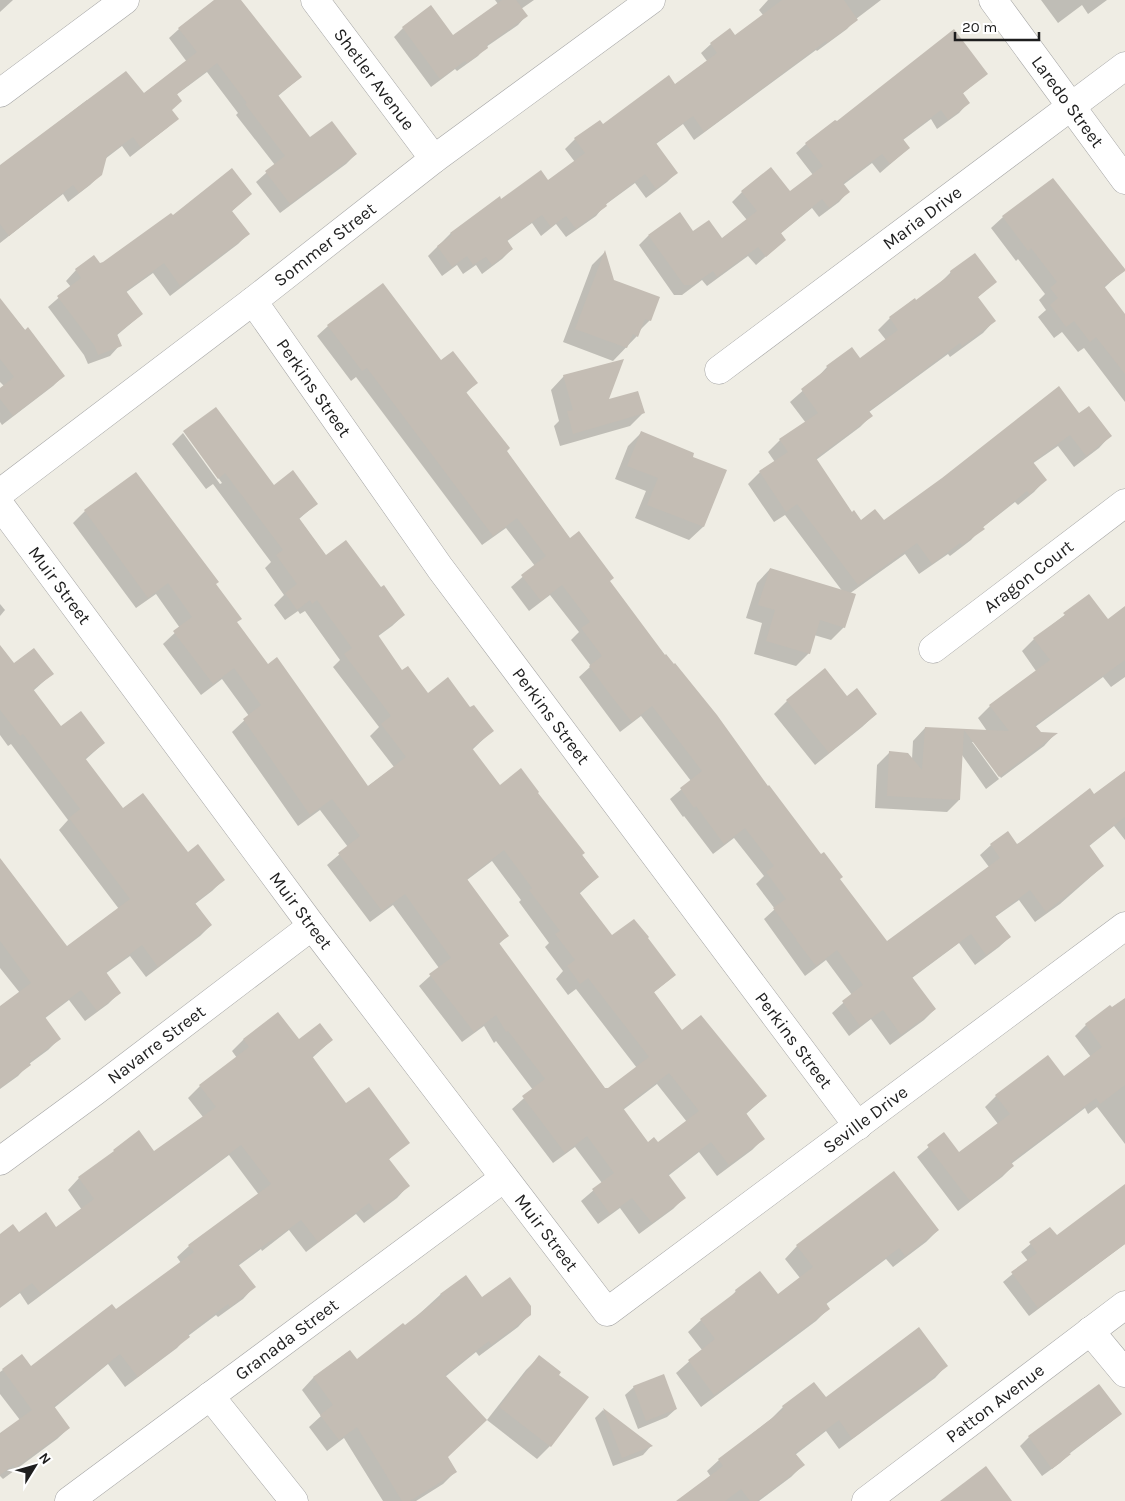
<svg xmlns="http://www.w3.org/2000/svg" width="1125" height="1501" viewBox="0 0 1125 1501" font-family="Karla,sans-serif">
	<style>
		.shadow { fill: #0003; fill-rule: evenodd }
		.building { fill: #c4bdb4; fill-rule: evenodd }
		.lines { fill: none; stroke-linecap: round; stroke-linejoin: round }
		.street-casing { stroke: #a5a5a5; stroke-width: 29 }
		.street { stroke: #fff; stroke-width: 28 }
		.labels { text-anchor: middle; stroke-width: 4; stroke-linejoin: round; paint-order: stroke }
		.street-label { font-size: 18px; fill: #1e1e1e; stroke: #fff }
	</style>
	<rect width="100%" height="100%" fill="#efede4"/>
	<g class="shadow">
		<path d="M 0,0 L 13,0 L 0,12 Z"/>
		<path d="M 216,0 L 240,0 L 301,77 L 278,96 L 310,139 L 356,154 L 346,164 L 280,213 L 256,182 L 275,165 L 236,115 L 238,113 L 207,72 L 176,95 L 171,111 L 177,119 L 167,128 L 130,157 L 122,146 L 105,159 L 101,174 L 90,185 L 68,202 L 63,194 L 0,243 L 0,167 L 87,100 L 89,101 L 143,94 L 187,62 L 169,38 L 179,29 Z"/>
		<path d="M 495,0 L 534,0 L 521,9 L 526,16 L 518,25 L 486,47 L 478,56 L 457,71 L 455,69 L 431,87 L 394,37 L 403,28 L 453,37 L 498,4 Z"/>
		<path d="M 768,0 L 881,0 L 856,19 L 847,29 L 817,51 L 816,50 L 694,140 L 683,124 L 656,144 L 676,173 L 667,182 L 646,198 L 635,183 L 605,205 L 596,216 L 566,237 L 556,224 L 541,236 L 532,223 L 506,242 L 512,249 L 502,259 L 482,274 L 476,265 L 463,274 L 457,265 L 442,276 L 428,256 L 451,233 L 501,201 L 548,182 L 575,162 L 565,149 L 575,139 L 600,121 L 603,126 L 675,85 L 707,61 L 701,53 L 711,44 L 734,37 L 763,15 L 759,10 Z"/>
		<path d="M 1041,0 L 1107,0 L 1088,14 L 1082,5 L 1058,23 Z"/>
		<path d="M 986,74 L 962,94 L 968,103 L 959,113 L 937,129 L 931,119 L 903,140 L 909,148 L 880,173 L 872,163 L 843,185 L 848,192 L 839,202 L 819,217 L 812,208 L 780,234 L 785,240 L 756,265 L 748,256 L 707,286 L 702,280 L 682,295 L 674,295 L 639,245 L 648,236 L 693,232 L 722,240 L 747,220 L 732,202 L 742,192 L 789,193 L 813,175 L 796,153 L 806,144 L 836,123 Z"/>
		<path d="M 250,194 L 231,212 L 248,234 L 238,244 L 170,296 L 153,273 L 125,293 L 142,314 L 116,336 L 120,345 L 110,356 L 88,364 L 84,355 L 48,307 L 71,287 L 66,281 L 76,270 L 100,265 L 172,217 Z"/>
		<path d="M 1003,217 L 1124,270 L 1104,288 L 1125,316 L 1125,402 L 1084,348 L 1078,352 L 1062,332 L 1054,338 L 1038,317 L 1046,310 L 1039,300 L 1045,294 L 1018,259 L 1016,261 L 991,228 Z"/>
		<path d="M 604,253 L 613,281 L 650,320 L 639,331 L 637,336 L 613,361 L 563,342 L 592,265 Z"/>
		<path d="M 951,272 L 995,282 L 977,298 L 994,321 L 983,333 L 950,357 L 948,354 L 869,412 L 871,416 L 860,427 L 816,460 L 852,513 L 861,522 L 884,522 L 1079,414 L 1110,436 L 1099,448 L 1074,467 L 1058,446 L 1032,464 L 1045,480 L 1034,492 L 1018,505 L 1015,502 L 982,528 L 971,540 L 950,556 L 948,554 L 919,574 L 905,554 L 849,594 L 844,627 L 831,640 L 814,635 L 809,653 L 796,666 L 754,654 L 762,623 L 746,618 L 757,583 L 770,569 L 843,592 L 785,515 L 774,522 L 748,484 L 760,472 L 775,462 L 768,452 L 780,440 L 806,423 L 790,402 L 816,379 L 827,367 L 860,360 L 886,340 L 878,330 L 890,318 L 914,299 L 916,302 L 939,284 Z"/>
		<path d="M 0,300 L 63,376 L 53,386 L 2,425 L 0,422 L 0,389 L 4,386 L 0,382 Z"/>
		<path d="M 328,326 L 441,362 L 476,383 L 466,393 L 506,451 L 570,539 L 608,582 L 887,943 L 989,867 L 980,855 L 991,845 L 1016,845 L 1094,795 L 1125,772 L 1125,840 L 1114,826 L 1088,847 L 1103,866 L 1060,904 L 1035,922 L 1019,900 L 995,917 L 1010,937 L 999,947 L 975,965 L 959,943 L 912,978 L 935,1009 L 924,1020 L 890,1045 L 871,1019 L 849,1036 L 832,1013 L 852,995 L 826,960 L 805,976 L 764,919 L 775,909 L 756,884 L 764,876 L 734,838 L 713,854 L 684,816 L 683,817 L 670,799 L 691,781 L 641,716 L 620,732 L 579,677 L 591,666 L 571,640 L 579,632 L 550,595 L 529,611 L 511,587 L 535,566 L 506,528 L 482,545 L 356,377 L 351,381 L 317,336 Z"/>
		<path d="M 564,376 L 607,401 L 643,413 L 630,426 L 560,446 L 554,426 L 559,421 L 551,390 Z"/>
		<path d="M 185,432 L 273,487 L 316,504 L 299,519 L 326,556 L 381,589 L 404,615 L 392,626 L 377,637 L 402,672 L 428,695 L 470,709 L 492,731 L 472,750 L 500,786 L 537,793 L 598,877 L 579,894 L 611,937 L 646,938 L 675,975 L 653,993 L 682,1031 L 766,1096 L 746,1114 L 763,1139 L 752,1150 L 717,1176 L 699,1152 L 668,1176 L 684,1198 L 673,1209 L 639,1234 L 620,1208 L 598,1224 L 581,1201 L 602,1183 L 575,1147 L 553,1163 L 512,1109 L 533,1090 L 496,1041 L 494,1043 L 484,1026 L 462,1042 L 419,986 L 439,968 L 393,905 L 370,922 L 327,865 L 348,847 L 320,810 L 298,826 L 232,732 L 249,716 L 222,679 L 201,695 L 163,644 L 180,628 L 156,594 L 136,608 L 73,523 L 85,511 L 215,585 L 236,623 L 268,665 L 367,787 L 394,767 L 370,736 L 379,727 L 333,667 L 340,660 L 305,611 L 300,614 L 298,611 L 285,620 L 274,605 L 284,595 L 265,568 L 271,562 L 213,484 L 206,489 L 172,444 L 183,433 L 220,484 L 222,483 ZM 492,861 L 521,900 L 519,902 L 549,943 L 545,947 L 563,971 L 556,979 L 568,995 L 576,989 L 637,1068 L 608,1089 L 605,1089 L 498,945 L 507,936 L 467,880 ZM 657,1084 L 687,1122 L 658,1144 L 648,1143 L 623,1110 Z"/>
		<path d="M 641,433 L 691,457 L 725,471 L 703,527 L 689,540 L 635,518 L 646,491 L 615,479 L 628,446 Z"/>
		<path d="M 1089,596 L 1107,621 L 1125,608 L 1125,677 L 1111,687 L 1103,677 L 1035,727 L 1040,734 L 1055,734 L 1044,746 L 1001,778 L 975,742 L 972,742 L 999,779 L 986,789 L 962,755 L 959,800 L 947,812 L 875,808 L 877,765 L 889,753 L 912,759 L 913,741 L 925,728 L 987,731 L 978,718 L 990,706 L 1036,671 L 1022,651 L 1034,639 Z"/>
		<path d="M 0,604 L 5,610 L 0,616 Z"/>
		<path d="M 0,647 L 13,665 L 52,674 L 33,691 L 61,728 L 104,743 L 85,760 L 122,810 L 187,854 L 223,880 L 212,891 L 195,904 L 211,925 L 200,936 L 146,977 L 130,956 L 105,974 L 119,993 L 108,1004 L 85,1021 L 69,1000 L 44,1019 L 59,1039 L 48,1050 L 29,1064 L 18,1076 L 0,1089 L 0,1008 L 20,993 L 0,968 L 0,859 L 67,948 L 119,909 L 59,830 L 68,820 L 11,744 L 8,746 L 0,735 Z"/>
		<path d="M 847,698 L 876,714 L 862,727 L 815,765 L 774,714 L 787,701 Z"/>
		<path d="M 1125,999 L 1125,1144 L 1097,1107 L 1088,1114 L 1085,1108 L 1011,1164 L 1013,1166 L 1002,1177 L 958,1211 L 917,1157 L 944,1134 L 959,1154 L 998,1124 L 985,1107 L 996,1096 L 1064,1077 L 1091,1057 L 1075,1036 L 1086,1025 Z"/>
		<path d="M 278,1014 L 298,1041 L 332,1040 L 312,1058 L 345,1105 L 408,1142 L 388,1160 L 408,1186 L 397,1198 L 364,1223 L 356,1214 L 306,1252 L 289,1230 L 262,1251 L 261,1249 L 238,1266 L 254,1287 L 243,1299 L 218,1317 L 216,1315 L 188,1336 L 177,1348 L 125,1387 L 108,1364 L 54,1408 L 69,1428 L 57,1439 L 3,1479 L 0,1476 L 0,1434 L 20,1420 L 0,1394 L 0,1372 L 22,1356 L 31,1368 L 116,1311 L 181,1263 L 177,1257 L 189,1246 L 259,1195 L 229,1155 L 28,1305 L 20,1293 L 0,1308 L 0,1236 L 56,1228 L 82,1210 L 68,1190 L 79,1178 L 154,1153 L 203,1117 L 188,1098 L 200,1086 L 237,1058 L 232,1051 L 243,1040 Z"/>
		<path d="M 894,1173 L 938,1230 L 926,1242 L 893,1267 L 886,1259 L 825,1305 L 828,1309 L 816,1321 L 701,1407 L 676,1373 L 702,1350 L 688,1332 L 701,1320 L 727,1301 L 736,1291 L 778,1295 L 800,1278 L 785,1259 L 797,1246 Z"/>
		<path d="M 1125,1185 L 1125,1244 L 1029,1316 L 1003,1282 L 1028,1261 L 1021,1252 L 1050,1228 L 1056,1237 Z"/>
		<path d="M 441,1294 L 482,1299 L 530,1314 L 518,1327 L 479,1356 L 476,1352 L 445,1377 L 446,1457 L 455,1472 L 443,1484 L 416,1501 L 383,1501 L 344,1438 L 327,1451 L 309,1427 L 321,1416 L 302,1390 L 313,1378 L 349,1351 L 357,1361 L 405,1327 Z"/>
		<path d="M 539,1357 L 550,1446 L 537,1459 L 487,1420 L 526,1370 Z"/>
		<path d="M 946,1366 L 935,1378 L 839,1449 L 826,1431 L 795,1455 L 803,1465 L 791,1477 L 759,1501 L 681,1501 L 711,1477 L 707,1471 L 719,1460 L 771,1419 L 783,1407 L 826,1399 Z"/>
		<path d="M 634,1387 L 676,1409 L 667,1417 L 638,1429 L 625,1395 Z"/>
		<path d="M 1075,1402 L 1120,1414 L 1111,1422 L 1069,1454 L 1060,1463 L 1042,1476 L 1020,1446 L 1029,1437 Z"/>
		<path d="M 603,1410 L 651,1446 L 643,1455 L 613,1466 L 595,1418 Z"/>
	</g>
	<g class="building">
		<path d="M 214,0 L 241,0 L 302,77 L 278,95 L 310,137 L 332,121 L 357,154 L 290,204 L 265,171 L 285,156 L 245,104 L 247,103 L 217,63 L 177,94 L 182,101 L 172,110 L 179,119 L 141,148 L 133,137 L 107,156 L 102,175 L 79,193 L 73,185 L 9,236 L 0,224 L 0,165 L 126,71 L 144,93 L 197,52 L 178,28 Z"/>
		<path d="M 502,0 L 516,0 L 528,16 L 487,45 L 488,48 L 467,63 L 465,61 L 440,79 L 402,27 L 431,5 L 453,35 Z"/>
		<path d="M 782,0 L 844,0 L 858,20 L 827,43 L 826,41 L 704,132 L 693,116 L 656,143 L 678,173 L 656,189 L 645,174 L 606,204 L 607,206 L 576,229 L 566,216 L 551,227 L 542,215 L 507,240 L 513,249 L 492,265 L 486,257 L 473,265 L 467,256 L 452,267 L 437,246 L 452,235 L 450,233 L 500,196 L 501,199 L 541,170 L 548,180 L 585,153 L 574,138 L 600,120 L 603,124 L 669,75 L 675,84 L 717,53 L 710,43 L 730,28 L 735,35 Z"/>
		<path d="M 954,29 L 988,74 L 963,93 L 970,103 L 948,120 L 941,110 L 903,139 L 910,148 L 890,164 L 882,154 L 843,183 L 850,192 L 829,208 L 822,199 L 781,233 L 786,240 L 766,257 L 758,247 L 717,277 L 713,271 L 693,285 L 684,285 L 648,235 L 680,212 L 693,231 L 709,220 L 722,238 L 757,211 L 741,191 L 771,167 L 790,191 L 823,166 L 805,143 L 835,120 L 837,121 Z"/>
		<path d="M 232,168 L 252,194 L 232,211 L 250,234 L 180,286 L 164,263 L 126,291 L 143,314 L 117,334 L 122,346 L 98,355 L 94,345 L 57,296 L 81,278 L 75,269 L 94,255 L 100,263 L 103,262 L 171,213 L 173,215 Z"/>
		<path d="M 1053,178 L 1125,269 L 1125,271 L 1104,286 L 1125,314 L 1125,374 L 1096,337 L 1090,342 L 1074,321 L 1066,327 L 1050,305 L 1058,298 L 1050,288 L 1057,282 L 1031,248 L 1028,251 L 1002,216 Z"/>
		<path d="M 605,250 L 614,280 L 660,297 L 651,321 L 645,319 L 638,337 L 633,334 L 627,348 L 575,329 Z"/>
		<path d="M 975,253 L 997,282 L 978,297 L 996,321 L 962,346 L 960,343 L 869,411 L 873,416 L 816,458 L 852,512 L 854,510 L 861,520 L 875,509 L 884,520 L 942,478 L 1059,386 L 1079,413 L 1089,406 L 1112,436 L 1086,456 L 1070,435 L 1033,462 L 1047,480 L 1030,494 L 1027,491 L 983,527 L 985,529 L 962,545 L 960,543 L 932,564 L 917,543 L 858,585 L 797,504 L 786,512 L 759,471 L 788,452 L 779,439 L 818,413 L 801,389 L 828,368 L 826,366 L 852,347 L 860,358 L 898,330 L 889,317 L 915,298 L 916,300 L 951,274 L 950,271 Z"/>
		<path d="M 383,283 L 441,360 L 453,351 L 478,383 L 466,392 L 510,448 L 507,451 L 570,538 L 579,531 L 614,578 L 610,581 L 665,655 L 666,654 L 674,664 L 675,663 L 717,715 L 768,786 L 769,785 L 821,854 L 824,852 L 843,877 L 840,879 L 887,941 L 1000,858 L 990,844 L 1008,831 L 1017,844 L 1019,843 L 1090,788 L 1094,794 L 1125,771 L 1125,817 L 1089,845 L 1104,866 L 1046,912 L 1030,890 L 995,916 L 1011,937 L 986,955 L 971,934 L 912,977 L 936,1009 L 901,1035 L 883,1010 L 860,1026 L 842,1001 L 863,985 L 837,950 L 816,966 L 796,940 L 797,940 L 773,908 L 786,899 L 766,872 L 774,866 L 745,828 L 724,844 L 696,806 L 694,808 L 680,788 L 702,771 L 652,706 L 632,722 L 612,697 L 589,666 L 602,656 L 581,628 L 590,622 L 562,585 L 541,601 L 521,575 L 546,556 L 517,518 L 493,536 L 367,368 L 362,371 L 327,325 Z"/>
		<path d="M 0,298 L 25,330 L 28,327 L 65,376 L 13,416 L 0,399 L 0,388 L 14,377 L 0,359 Z"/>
		<path d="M 624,359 L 609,399 L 638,391 L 645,413 L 573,434 L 567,411 L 573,410 L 563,375 Z"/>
		<path d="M 216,407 L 274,485 L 293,470 L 318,504 L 299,518 L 326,555 L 346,540 L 381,587 L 384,585 L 405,615 L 378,635 L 402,670 L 408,666 L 428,693 L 448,677 L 470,707 L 474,705 L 494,731 L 472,748 L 500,785 L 521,768 L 539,792 L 538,793 L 585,853 L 582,855 L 599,877 L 579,892 L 612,935 L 634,919 L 649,937 L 648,938 L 676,975 L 654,992 L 682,1030 L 701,1015 L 767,1096 L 746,1113 L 765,1139 L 729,1165 L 711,1142 L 668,1174 L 686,1198 L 652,1223 L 632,1198 L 610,1214 L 592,1189 L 614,1173 L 587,1136 L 565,1153 L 522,1096 L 545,1079 L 508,1031 L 506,1032 L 496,1015 L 474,1032 L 429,974 L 451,958 L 419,914 L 405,894 L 382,911 L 338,853 L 360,836 L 332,799 L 310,815 L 243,719 L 261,705 L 234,668 L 213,684 L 173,631 L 192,617 L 168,583 L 148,598 L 84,510 L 136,472 L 219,582 L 216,584 L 242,619 L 237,622 L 268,664 L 277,657 L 368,786 L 406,757 L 381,724 L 391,716 L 344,654 L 352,648 L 317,600 L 312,604 L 310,600 L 297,610 L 285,593 L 297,584 L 276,555 L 283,550 L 225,473 L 218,479 L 183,431 ZM 504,850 L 532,888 L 529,890 L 560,931 L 555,934 L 575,960 L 567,966 L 580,984 L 588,978 L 649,1057 L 608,1088 L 605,1088 L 499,943 L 509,936 L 467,879 ZM 669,1073 L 699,1111 L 658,1142 L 654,1137 L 648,1142 L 623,1108 Z"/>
		<path d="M 641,431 L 694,453 L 693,457 L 727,470 L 704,527 L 647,505 L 658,478 L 627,466 Z"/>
		<path d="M 770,568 L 856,594 L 845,628 L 820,620 L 810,654 L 766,641 L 775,610 L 758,605 Z"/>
		<path d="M 1089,594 L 1108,619 L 1125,606 L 1125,660 L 1035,725 L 1041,732 L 1058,733 L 999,777 L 964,730 L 960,800 L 887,796 L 889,751 L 908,753 L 922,770 L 925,727 L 1009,731 L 989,705 L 1050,660 L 1033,638 L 1065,615 L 1063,613 Z"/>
		<path d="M 0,645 L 14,663 L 34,648 L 54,674 L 33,689 L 61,726 L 81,711 L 105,743 L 85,758 L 123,808 L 143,793 L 188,852 L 198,844 L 225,880 L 195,903 L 212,925 L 158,967 L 142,945 L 106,972 L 121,993 L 97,1011 L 81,990 L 45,1017 L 61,1039 L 29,1062 L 31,1065 L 0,1088 L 0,1006 L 31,983 L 0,941 L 0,858 L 67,946 L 130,899 L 69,818 L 80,809 L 23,734 L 20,736 L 0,710 Z"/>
		<path d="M 825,668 L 847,696 L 857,688 L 877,714 L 829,753 L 786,700 Z"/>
		<path d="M 1125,998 L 1125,1085 L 1100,1104 L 1096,1098 L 1011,1162 L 1014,1166 L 970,1201 L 927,1145 L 944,1132 L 959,1152 L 1010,1114 L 995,1095 L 1048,1055 L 1064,1076 L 1102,1047 L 1085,1024 L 1110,1005 L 1112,1007 Z"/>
		<path d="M 278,1012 L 299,1039 L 320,1023 L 333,1040 L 312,1056 L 346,1103 L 369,1087 L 410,1143 L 389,1159 L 410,1186 L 376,1212 L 369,1203 L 318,1242 L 301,1220 L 274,1240 L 273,1239 L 238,1264 L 256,1287 L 230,1307 L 228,1304 L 188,1334 L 190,1337 L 138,1377 L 120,1354 L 54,1406 L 70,1428 L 15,1468 L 13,1465 L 0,1475 L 0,1433 L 32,1410 L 2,1369 L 22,1354 L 31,1366 L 112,1304 L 116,1309 L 194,1252 L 188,1245 L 271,1184 L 241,1145 L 41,1294 L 32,1283 L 0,1307 L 0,1234 L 13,1224 L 19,1232 L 46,1212 L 56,1227 L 94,1199 L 78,1177 L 114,1151 L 113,1150 L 139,1130 L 154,1151 L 216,1107 L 199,1085 L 249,1047 L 243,1039 Z"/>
		<path d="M 894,1171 L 939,1230 L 905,1256 L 899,1248 L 826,1303 L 830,1309 L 714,1395 L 688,1360 L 715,1339 L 700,1319 L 736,1292 L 735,1290 L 760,1271 L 778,1294 L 813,1267 L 796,1245 Z"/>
		<path d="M 1125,1184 L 1125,1244 L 1038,1308 L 1011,1272 L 1037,1253 L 1029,1242 L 1050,1227 L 1057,1235 Z"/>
		<path d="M 466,1275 L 482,1297 L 510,1277 L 531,1306 L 531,1315 L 491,1345 L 489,1341 L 445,1375 L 487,1420 L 448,1457 L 457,1472 L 410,1501 L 402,1501 L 357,1427 L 339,1440 L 320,1415 L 333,1405 L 313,1377 L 350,1350 L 357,1359 L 403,1323 L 405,1325 L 442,1296 L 440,1294 Z"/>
		<path d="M 919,1327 L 948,1366 L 852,1439 L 839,1420 L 795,1453 L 805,1465 L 757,1501 L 750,1501 L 741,1489 L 725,1501 L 676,1501 L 723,1466 L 718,1459 L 784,1409 L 782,1406 L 814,1382 L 826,1397 Z"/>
		<path d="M 539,1355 L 561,1372 L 559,1375 L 589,1397 L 551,1447 L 499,1407 Z"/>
		<path d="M 664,1374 L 677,1409 L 646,1421 L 633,1386 Z"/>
		<path d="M 1099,1384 L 1122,1414 L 1069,1453 L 1071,1454 L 1052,1469 L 1028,1436 Z"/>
		<path d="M 603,1408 L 653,1446 L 622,1458 Z"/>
		<path d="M 986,1466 L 1012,1501 L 940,1501 Z"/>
	</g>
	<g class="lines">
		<g class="street-casing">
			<g id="street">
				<path id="s1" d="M 315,0 L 434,159"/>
				<path id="s2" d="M 993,0 L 1125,180"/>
				<path d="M 0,93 L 125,0"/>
				<path id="s3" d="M 253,301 L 440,568 L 858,1126"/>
				<path id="s4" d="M 719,370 L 1125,66"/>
				<path id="s5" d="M 0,493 L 253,301 L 434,159 L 651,0"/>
				<path id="s6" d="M 0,505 L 312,926 L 607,1312 L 1125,926"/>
				<path id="s7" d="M 933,649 L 1125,503"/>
				<path id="s8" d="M 0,1161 L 94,1092 L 312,926"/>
				<path d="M 1090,1331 L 1125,1373"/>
				<path d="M 210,1396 L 294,1501"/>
				<path id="s9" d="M 69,1501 L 504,1178"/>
				<path id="s10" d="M 866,1501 L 1125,1305"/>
			</g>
		</g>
		<use href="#street" class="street"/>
	</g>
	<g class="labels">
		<g class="street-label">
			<text dy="6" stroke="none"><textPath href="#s1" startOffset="99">Shetler Avenue</textPath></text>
			<text dy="6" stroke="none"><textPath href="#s2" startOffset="126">Laredo Street</textPath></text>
			<text dy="6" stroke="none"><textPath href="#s4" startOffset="254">Maria Drive</textPath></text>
			<text dy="6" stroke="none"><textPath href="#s5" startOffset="409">Sommer Street</textPath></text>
			<text dy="6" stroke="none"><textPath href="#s3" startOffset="106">Perkins Street</textPath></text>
			<text dy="6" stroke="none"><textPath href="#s7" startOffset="120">Aragon Court</textPath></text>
			<text dy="6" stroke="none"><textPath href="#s6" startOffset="100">Muir Street</textPath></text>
			<text dy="6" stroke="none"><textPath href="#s3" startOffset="511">Perkins Street</textPath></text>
			<text dy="6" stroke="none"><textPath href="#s6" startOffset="505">Muir Street</textPath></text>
			<text dy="6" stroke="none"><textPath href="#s3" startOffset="916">Perkins Street</textPath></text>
			<text dy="6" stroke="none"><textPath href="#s8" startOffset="195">Navarre Street</textPath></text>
			<text dy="6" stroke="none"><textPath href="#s6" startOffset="1332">Seville Drive</textPath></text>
			<text dy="6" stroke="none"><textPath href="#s6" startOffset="910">Muir Street</textPath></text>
			<text dy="6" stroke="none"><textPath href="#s9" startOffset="271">Granada Street</textPath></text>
			<text dy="6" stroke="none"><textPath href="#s10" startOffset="162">Patton Avenue</textPath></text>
		</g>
	</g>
	<g transform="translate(35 1466) rotate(53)" stroke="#ffffff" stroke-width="4" paint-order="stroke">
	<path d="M0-4L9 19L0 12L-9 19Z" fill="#1e1e1e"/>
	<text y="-8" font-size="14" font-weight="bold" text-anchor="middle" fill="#1e1e1e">N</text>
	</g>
	<path d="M955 32v8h84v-8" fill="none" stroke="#1e1e1e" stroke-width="2.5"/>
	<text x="962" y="32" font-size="15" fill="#1e1e1e" stroke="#ffffff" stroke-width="4" paint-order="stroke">20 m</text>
</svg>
